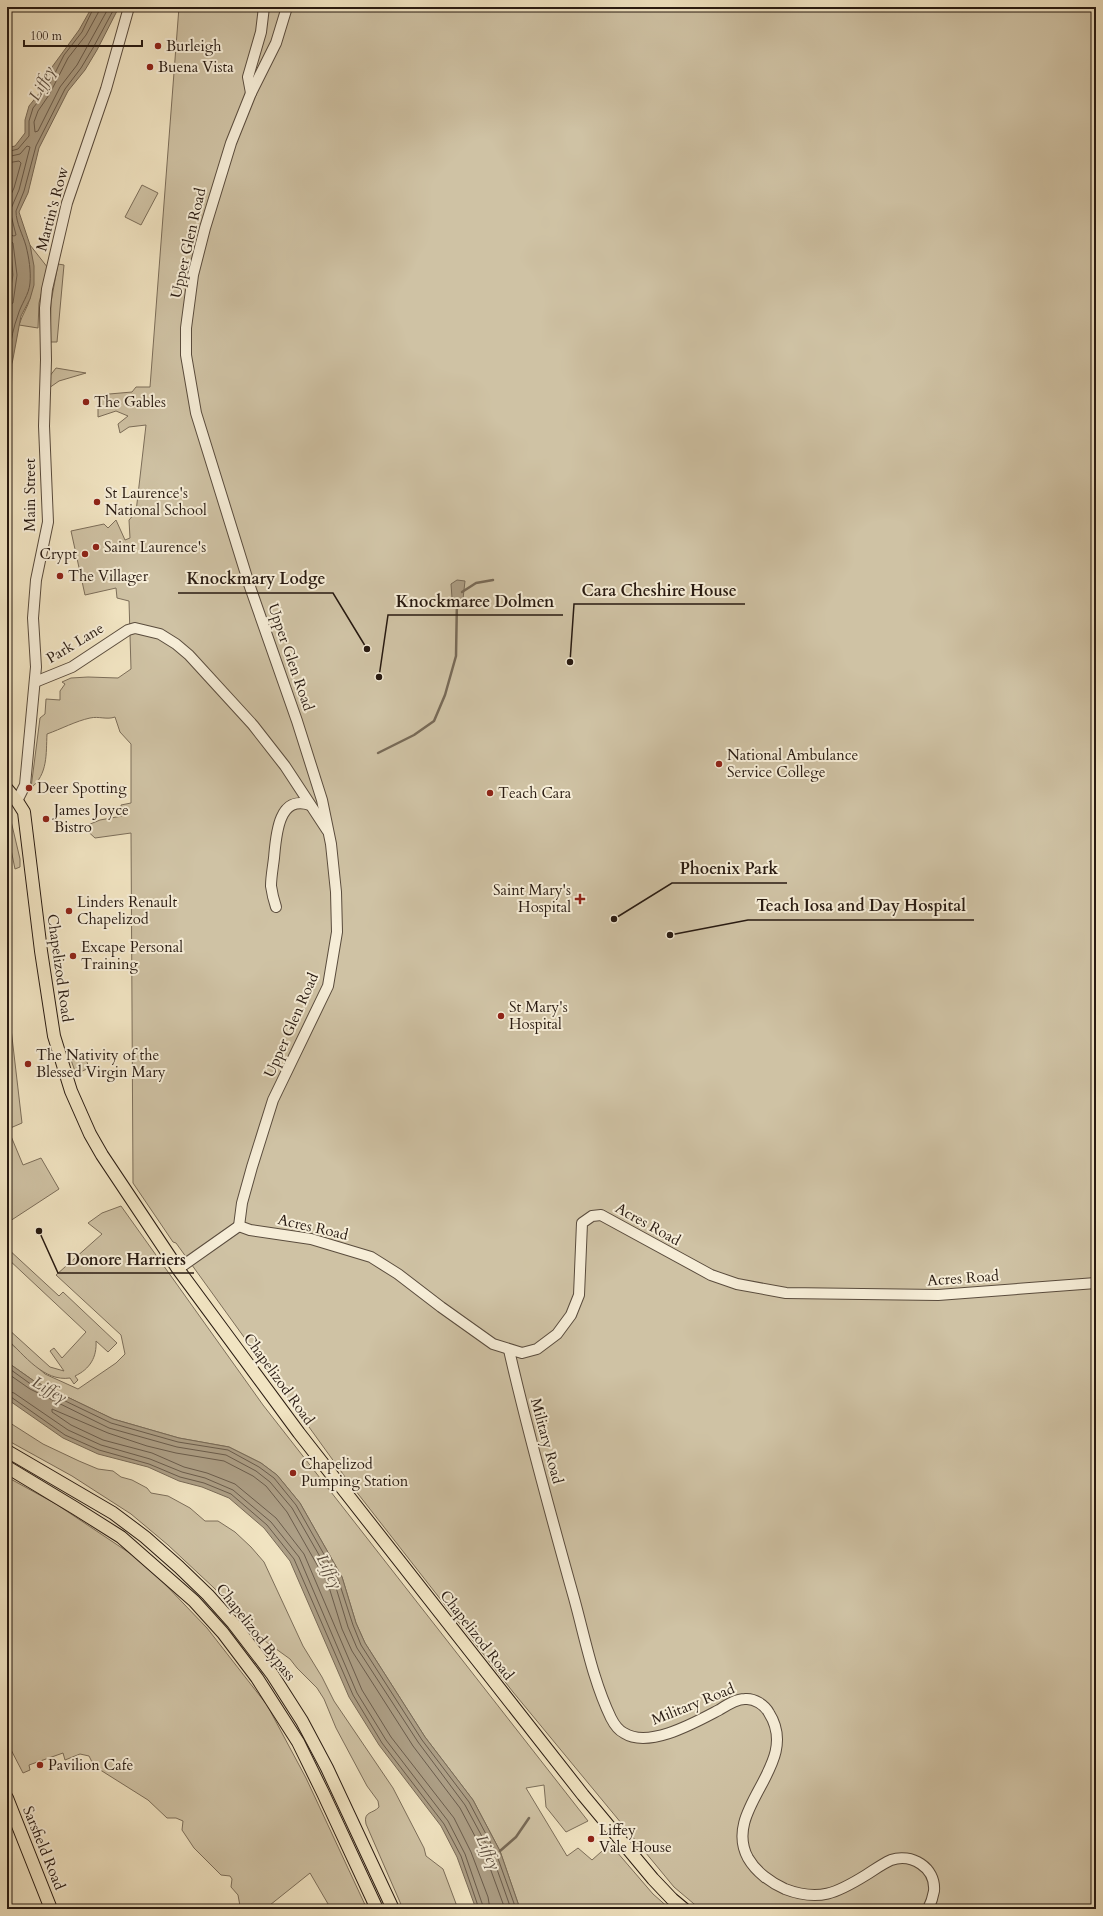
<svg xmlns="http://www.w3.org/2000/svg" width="1103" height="1916" viewBox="0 0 1103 1916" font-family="Cardo,serif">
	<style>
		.green { fill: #cfc2a4; stroke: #7c6e5a }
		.water { fill: #ad9f86; stroke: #786a57 }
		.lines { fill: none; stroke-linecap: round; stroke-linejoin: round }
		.shore { stroke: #6a5c4c; stroke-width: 1 }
		.stream { stroke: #786a57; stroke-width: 2.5 }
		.minor-casing { stroke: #5a4c3d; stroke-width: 12 }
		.major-casing { stroke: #281a11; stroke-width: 14 }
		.minor { stroke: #f6edd7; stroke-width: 10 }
		.major { stroke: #f1e4c2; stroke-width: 12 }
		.poi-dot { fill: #8f2418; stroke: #f6edd7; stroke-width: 1.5 }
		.labels { text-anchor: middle; stroke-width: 4; stroke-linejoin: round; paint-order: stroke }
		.poi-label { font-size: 15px; fill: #281a11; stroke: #f6edd7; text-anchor: start }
		.street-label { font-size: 15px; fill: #281a11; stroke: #f6edd7 }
		.water-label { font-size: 16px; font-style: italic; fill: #5d4f40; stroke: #f6edd7 }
		.leader { fill: none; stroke: #281a11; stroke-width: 1.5 }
		.callout-dot { fill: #281a11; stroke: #f6edd7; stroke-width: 1.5 }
		.callout-label { font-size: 16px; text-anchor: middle; font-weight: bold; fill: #281a11; stroke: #f6edd7; stroke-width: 4; stroke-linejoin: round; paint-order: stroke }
	</style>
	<rect width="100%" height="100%" fill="#f1e4c2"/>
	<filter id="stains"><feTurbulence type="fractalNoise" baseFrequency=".005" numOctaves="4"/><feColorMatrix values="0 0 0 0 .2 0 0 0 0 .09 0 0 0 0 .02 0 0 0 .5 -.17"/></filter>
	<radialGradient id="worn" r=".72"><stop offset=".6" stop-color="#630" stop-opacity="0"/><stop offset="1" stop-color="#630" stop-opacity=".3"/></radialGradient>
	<g class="green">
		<path d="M 179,7 L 1096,7 L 1096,1909 L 700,1909 L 674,1887 L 513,1692 L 348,1481 L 176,1243 L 173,1242 L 133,1183 L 131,833 L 95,838 L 83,827 L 100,820 L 122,816 L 121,805 L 131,803 L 131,744 L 120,732 L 115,717 C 107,720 99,716 90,718 C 76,721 61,729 47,734 C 46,754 48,774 31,788 L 40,718 L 45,714 L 46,699 L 60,700 L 60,691 L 65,684 L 62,682 L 71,678 L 88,677 L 118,678 L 131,669 L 129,601 L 117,598 L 116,588 L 85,595 L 71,531 L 104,524 L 108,528 L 116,520 L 125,540 L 130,538 L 129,520 L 136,512 L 146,425 L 129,427 L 120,433 L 118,424 L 128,416 L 116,411 L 98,417 L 98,395 L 132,392 L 136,387 L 150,387 Z"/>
		<path d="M 142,185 L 158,193 L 141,225 L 125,217 Z"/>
		<path d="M 7,237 C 14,261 14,284 7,308 Z"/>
		<path d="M 30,245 L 48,268 L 39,303 L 38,328 L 19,325 C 22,315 28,307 30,298 C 34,281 33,262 30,245 Z"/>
		<path d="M 58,264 L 64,265 L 57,342 L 50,342 L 51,302 Z"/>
		<path d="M 56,368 L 86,373 L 59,381 L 49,388 L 49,377 Z"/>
		<path d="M 7,804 L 20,859 L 20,867 L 15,869 L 7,830 Z"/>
		<path d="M 7,1020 L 10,1020 L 22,1123 L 8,1129 L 23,1165 L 41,1158 L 59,1189 L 7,1223 Z"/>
		<path d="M 85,1056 L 89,1068 L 76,1074 L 71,1060 Z"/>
		<path d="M 121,1206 L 263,1405 L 588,1821 L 566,1832 L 546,1807 L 544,1785 L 526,1788 L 567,1856 L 578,1848 L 592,1860 L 610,1844 L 653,1894 L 670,1909 L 520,1909 L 500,1851 L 473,1800 L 425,1737 L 365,1643 L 356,1623 L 342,1577 L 300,1503 L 277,1475 L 261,1463 L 229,1447 L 179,1438 L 113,1419 L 34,1381 L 7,1362 L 7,1340 L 45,1374 L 78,1389 L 116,1363 L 125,1354 L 121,1335 L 56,1275 L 102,1234 L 88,1223 L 102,1213 Z"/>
		<path d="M 7,1248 L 59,1296 L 63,1292 L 117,1343 L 108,1352 L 96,1341 C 97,1357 90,1369 75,1376 L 78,1380 L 74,1384 L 70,1378 C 44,1382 24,1355 7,1339 L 7,1328 L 50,1367 L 64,1371 L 50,1351 L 54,1348 L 62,1358 L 86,1332 L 7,1258 Z"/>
		<path d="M 7,1421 L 43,1444 L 79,1461 L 98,1469 L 113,1471 L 121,1477 L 132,1480 L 147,1488 L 151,1493 L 168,1496 L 190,1508 L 205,1521 L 218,1521 L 235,1532 L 251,1547 L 264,1562 L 303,1646 L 322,1677 L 334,1701 L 393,1788 L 424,1848 L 426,1856 L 443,1869 L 458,1909 L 403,1909 L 366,1824 C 363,1811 373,1814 379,1807 L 378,1801 L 367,1786 L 336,1728 L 324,1699 L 317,1688 L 297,1668 L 290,1659 L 265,1641 L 214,1588 L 168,1545 L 131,1514 L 72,1476 L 7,1440 Z"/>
		<path d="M 7,1477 L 56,1504 L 134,1556 L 161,1580 L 207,1628 L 267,1705 L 306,1778 L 367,1909 L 331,1909 L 310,1873 L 265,1909 L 245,1909 L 240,1906 L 238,1895 L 231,1887 L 232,1879 L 230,1876 L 221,1875 L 194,1848 L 182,1830 L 183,1821 L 176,1818 L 167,1818 L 148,1800 L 94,1766 L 89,1756 L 80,1754 L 65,1760 L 63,1753 L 29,1765 L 30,1770 L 23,1773 L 7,1742 Z"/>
	</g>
	<g class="water">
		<path d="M 92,7 L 119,7 L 97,50 L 85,70 L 68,91 L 39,148 L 28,193 L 19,212 L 30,245 L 34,266 L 34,285 L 30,299 L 21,316 L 12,364 L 11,407 L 7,428 L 7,308 L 13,275 L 11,253 L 7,237 L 7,148 L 15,146 L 25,133 L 25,120 L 29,106 L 41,91 L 52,67 L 79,30 Z"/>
		<path d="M 457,580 L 465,581 L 463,599 L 456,600 L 452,598 L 451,584 Z"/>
		<path d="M 7,1362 L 34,1381 L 113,1419 L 179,1438 L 229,1447 L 261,1463 L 277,1475 L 300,1503 L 342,1577 L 356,1623 L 365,1643 L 425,1737 L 473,1800 L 500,1851 L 520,1909 L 476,1909 L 457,1857 L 441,1826 L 379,1745 L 349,1697 L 290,1561 L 264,1528 L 229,1498 L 202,1487 L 179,1481 L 148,1467 L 98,1454 L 63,1438 L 7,1399 Z"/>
	</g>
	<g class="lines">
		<g class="shore">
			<path d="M 100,7 L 98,13 L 86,35 L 68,58 L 49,95 L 38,111 L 34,122 L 35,132 L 38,131 L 60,87 L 77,65 L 109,7"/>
			<path d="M 7,152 L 18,149 L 29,136 L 29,121 L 33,108 L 45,93 L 64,55 L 82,32 L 94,7"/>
			<path d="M 7,157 L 20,154 L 27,146 L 30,147 L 19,190 L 10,211 L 16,235 L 14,236 L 7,234"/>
			<path d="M 7,163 L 19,161 L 21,163 L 14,188 L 7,203"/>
			<path d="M 7,239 L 13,243 L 17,275 L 13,303 L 7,306"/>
			<path d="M 7,391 C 8,366 9,339 18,315 C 21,304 29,295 30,283 C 31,271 29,258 26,246 C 23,235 16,223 16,211 L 24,191 L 36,146 L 65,89 L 81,68 L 93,48 L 115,7"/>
			<path d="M 7,1367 L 32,1385 L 111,1423 L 178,1442 L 228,1450 L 259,1467 L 274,1478 L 296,1505 L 338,1579 L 353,1625 L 361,1645 L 422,1740 L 469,1802 L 496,1853 L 516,1909"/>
			<path d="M 7,1373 L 30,1389 L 109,1428 L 177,1447 L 226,1455 L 256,1471 L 270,1482 L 292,1508 L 334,1581 L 348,1627 L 357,1648 L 418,1742 L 465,1805 L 492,1855 L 511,1909"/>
			<path d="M 7,1391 L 14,1393 L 68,1430 L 101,1445 L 150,1459 L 182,1472 L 205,1478 L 233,1490 L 271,1522 L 299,1557 L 357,1693 L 386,1740 L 448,1821 L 465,1854 L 484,1909"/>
			<path d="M 7,1396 L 11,1397 L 65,1435 L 99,1450 L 149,1464 L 180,1477 L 204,1483 L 231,1494 L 267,1525 L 294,1559 L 353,1695 L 382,1743 L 444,1824 L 461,1856 L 479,1909"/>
			<path d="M 490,1909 L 488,1897 L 471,1852 L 454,1818 L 391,1737 L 362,1690 L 304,1554 L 276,1518 L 235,1484 L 207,1473 L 184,1467 L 152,1453 L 103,1440 L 71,1425 L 52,1412 L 52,1409 L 108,1433 L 147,1446 L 176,1453 L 224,1461 L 253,1476 L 266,1486 L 287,1512 L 328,1584 L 342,1629 L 352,1651 L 413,1746 L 460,1808 L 486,1857 L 505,1909"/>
		</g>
		<g class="stream">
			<path d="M 462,592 L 476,583 L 493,580"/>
			<path d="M 378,753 L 414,735 L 434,721 L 445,695 L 456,656 L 457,599"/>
			<path d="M 500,1851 L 516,1837 L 529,1818"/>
		</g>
		<g class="minor-casing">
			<g id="minor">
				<path d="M 251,93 L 248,77 L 261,32 L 264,7"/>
				<path d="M 35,682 L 72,667 L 128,630 L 135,628 L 160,634 L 176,644 L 189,655 L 253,725 L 285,766 L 327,830"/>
				<path d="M 17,801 L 25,785 L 36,667 L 33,618 L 36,580 L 48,522 L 44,426 L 46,360 L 45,308 L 47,289 L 67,203 L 106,89 L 129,7"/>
				<path d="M 276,907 C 274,901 272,893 271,886 C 271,877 273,867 274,858 C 276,836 278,794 310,805"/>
				<path d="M 239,1226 L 242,1203 L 252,1167 L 273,1100 L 328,986 L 337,932 L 336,892 L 331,844 L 322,800 L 297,721 L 249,584 L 196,413 L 186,355 L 186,328 L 193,275 L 205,228 L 231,143 L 251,93 L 276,43 L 287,7"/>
				<path d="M 239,1226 L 250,1230 L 311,1239 L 371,1257 L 398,1274 L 441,1307 L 493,1344 L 522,1353 L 537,1349 L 557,1334 L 571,1315 L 579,1295 L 582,1223 L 592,1216 L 601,1215 L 711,1275 L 737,1284 L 786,1293 L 938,1295 L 1096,1283"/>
				<path d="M 178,1269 L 239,1226"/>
				<path d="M 509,1350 C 528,1433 551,1516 574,1598 C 585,1638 593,1681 611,1718 C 614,1724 618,1730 624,1733 C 649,1749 696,1722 719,1710 C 727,1705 736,1699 745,1699 C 754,1698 765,1705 769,1713 C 802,1765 721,1808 748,1858 C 756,1872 771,1883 785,1889 C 819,1902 837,1893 866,1875 C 874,1870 882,1864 891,1860 C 911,1853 936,1867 934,1891 C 933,1897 931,1903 928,1909"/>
			</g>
		</g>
		<g class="major-casing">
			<g id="major">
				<path d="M 7,789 L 17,801 L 24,812 L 41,951 L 54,1036 L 71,1091 L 90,1134 L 102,1155 L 178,1269 L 299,1433 L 583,1795 L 653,1879 L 672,1899 L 684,1909"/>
				<path d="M 7,1451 L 113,1513 L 145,1537 L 179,1567 L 208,1595 L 233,1623 L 272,1674 L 302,1721 L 327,1768 L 393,1909"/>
				<path d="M 7,1467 L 75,1508 L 121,1537 L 194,1601 L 223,1633 L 257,1678 L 298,1742 L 323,1793 L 377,1909"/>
				<path d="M 7,1798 L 51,1909"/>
			</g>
		</g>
		<use href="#minor" class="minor"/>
		<use href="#major" class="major"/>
	</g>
	<g class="poi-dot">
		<circle cx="158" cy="46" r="4"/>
		<circle cx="150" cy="67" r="4"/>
		<circle cx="86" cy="402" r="4"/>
		<circle cx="97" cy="502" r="4"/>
		<circle cx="96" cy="547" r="4"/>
		<circle cx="85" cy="554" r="4"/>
		<circle cx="60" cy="576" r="4"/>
		<circle cx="719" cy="764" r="4"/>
		<circle cx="29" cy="788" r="4"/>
		<circle cx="490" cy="793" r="4"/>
		<circle cx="46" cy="819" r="4"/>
		<path d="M578 893h4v4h4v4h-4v4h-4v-4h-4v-4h4z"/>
		<circle cx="69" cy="911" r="4"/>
		<circle cx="73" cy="956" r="4"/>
		<circle cx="501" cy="1016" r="4"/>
		<circle cx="28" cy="1064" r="4"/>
		<circle cx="293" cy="1473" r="4"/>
		<circle cx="40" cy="1765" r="4"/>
		<circle cx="591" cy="1839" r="4"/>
	</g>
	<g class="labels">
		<g class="poi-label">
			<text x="166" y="51">Burleigh</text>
			<text x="158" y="72">Buena Vista</text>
			<text x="94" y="407">The Gables</text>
			<text x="105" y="498">St Laurence's<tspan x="105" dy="17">National School</tspan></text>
			<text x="104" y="552">Saint Laurence's</text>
			<text x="77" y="559" text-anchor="end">Crypt</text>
			<text x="68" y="581">The Villager</text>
			<text x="727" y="760">National Ambulance<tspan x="727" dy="17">Service College</tspan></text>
			<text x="37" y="793">Deer Spotting</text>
			<text x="498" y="798">Teach Cara</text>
			<text x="54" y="815">James Joyce<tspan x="54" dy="17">Bistro</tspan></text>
			<text x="571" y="895" text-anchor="end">Saint Mary's<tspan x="571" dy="17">Hospital</tspan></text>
			<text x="77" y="907">Linders Renault<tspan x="77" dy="17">Chapelizod</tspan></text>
			<text x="81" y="952">Excape Personal<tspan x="81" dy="17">Training</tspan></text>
			<text x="509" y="1012">St Mary's<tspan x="509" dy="17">Hospital</tspan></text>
			<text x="36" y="1060">The Nativity of the<tspan x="36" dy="17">Blessed Virgin Mary</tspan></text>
			<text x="301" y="1469">Chapelizod<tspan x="301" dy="17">Pumping Station</tspan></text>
			<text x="48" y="1770">Pavilion Cafe</text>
			<text x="599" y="1835">Liffey<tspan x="599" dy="17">Vale House</tspan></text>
		</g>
		<g class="street-label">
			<text transform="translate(52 209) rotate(-75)" y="5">Martin's Row</text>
			<text transform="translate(188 243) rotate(-77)" y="5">Upper Glen Road</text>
			<text transform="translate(30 495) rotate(-90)" y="5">Main Street</text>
			<text transform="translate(75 643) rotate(-31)" y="5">Park Lane</text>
			<text transform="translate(291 657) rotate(71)" y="5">Upper Glen Road</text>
			<text transform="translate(60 968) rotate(82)" y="5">Chapelizod Road</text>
			<text transform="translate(291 1025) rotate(-66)" y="5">Upper Glen Road</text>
			<text transform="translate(648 1224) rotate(29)" y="5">Acres Road</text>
			<text transform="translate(313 1227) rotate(13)" y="5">Acres Road</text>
			<text transform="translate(963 1278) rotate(-4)" y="5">Acres Road</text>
			<text transform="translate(279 1379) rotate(54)" y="5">Chapelizod Road</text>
			<text transform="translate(547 1441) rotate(75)" y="5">Military Road</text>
			<text transform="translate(256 1632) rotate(52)" y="5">Chapelizod Bypass</text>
			<text transform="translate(477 1635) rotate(52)" y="5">Chapelizod Road</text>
			<text transform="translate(693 1704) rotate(-22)" y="5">Military Road</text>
			<text transform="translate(44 1848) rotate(68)" y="5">Sarsfield Road</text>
		</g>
		<g class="water-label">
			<text transform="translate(41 83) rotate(-62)" y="6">Liffey</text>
			<text transform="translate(50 1389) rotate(29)" y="6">Liffey</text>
			<text transform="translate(330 1571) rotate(63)" y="6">Liffey</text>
			<text transform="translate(489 1852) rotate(66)" y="6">Liffey</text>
		</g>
	</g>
	<path class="leader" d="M367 649L333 593H178M570 662L574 604H745M379 677L388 615H563M614 919L672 883H787M670 935L748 920H974M39 1231L58 1273H194"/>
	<g class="callout-dot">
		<circle cx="367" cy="649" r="4"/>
		<circle cx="570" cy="662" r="4"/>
		<circle cx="379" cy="677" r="4"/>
		<circle cx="614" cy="919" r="4"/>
		<circle cx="670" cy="935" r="4"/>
		<circle cx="39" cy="1231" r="4"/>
	</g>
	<g class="callout-label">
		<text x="256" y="584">Knockmary Lodge</text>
		<text x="659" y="596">Cara Cheshire House</text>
		<text x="475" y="607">Knockmaree Dolmen</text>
		<text x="729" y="874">Phoenix Park</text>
		<text x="861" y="911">Teach Iosa and Day Hospital</text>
		<text x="126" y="1265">Donore Harriers</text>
	</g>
	<rect width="1103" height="1916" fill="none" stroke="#f1e4c2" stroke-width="24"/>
	<rect x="8" y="8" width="1087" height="1900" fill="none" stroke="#281a11" stroke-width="2"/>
	<rect x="12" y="12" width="1079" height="1892" fill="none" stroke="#281a11"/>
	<path d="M24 40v6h118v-6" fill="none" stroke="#281a11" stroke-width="2"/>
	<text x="30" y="40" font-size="12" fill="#281a11" stroke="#f6edd7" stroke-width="3" paint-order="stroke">100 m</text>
	<rect width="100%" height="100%" filter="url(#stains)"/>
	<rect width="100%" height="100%" fill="url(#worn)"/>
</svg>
